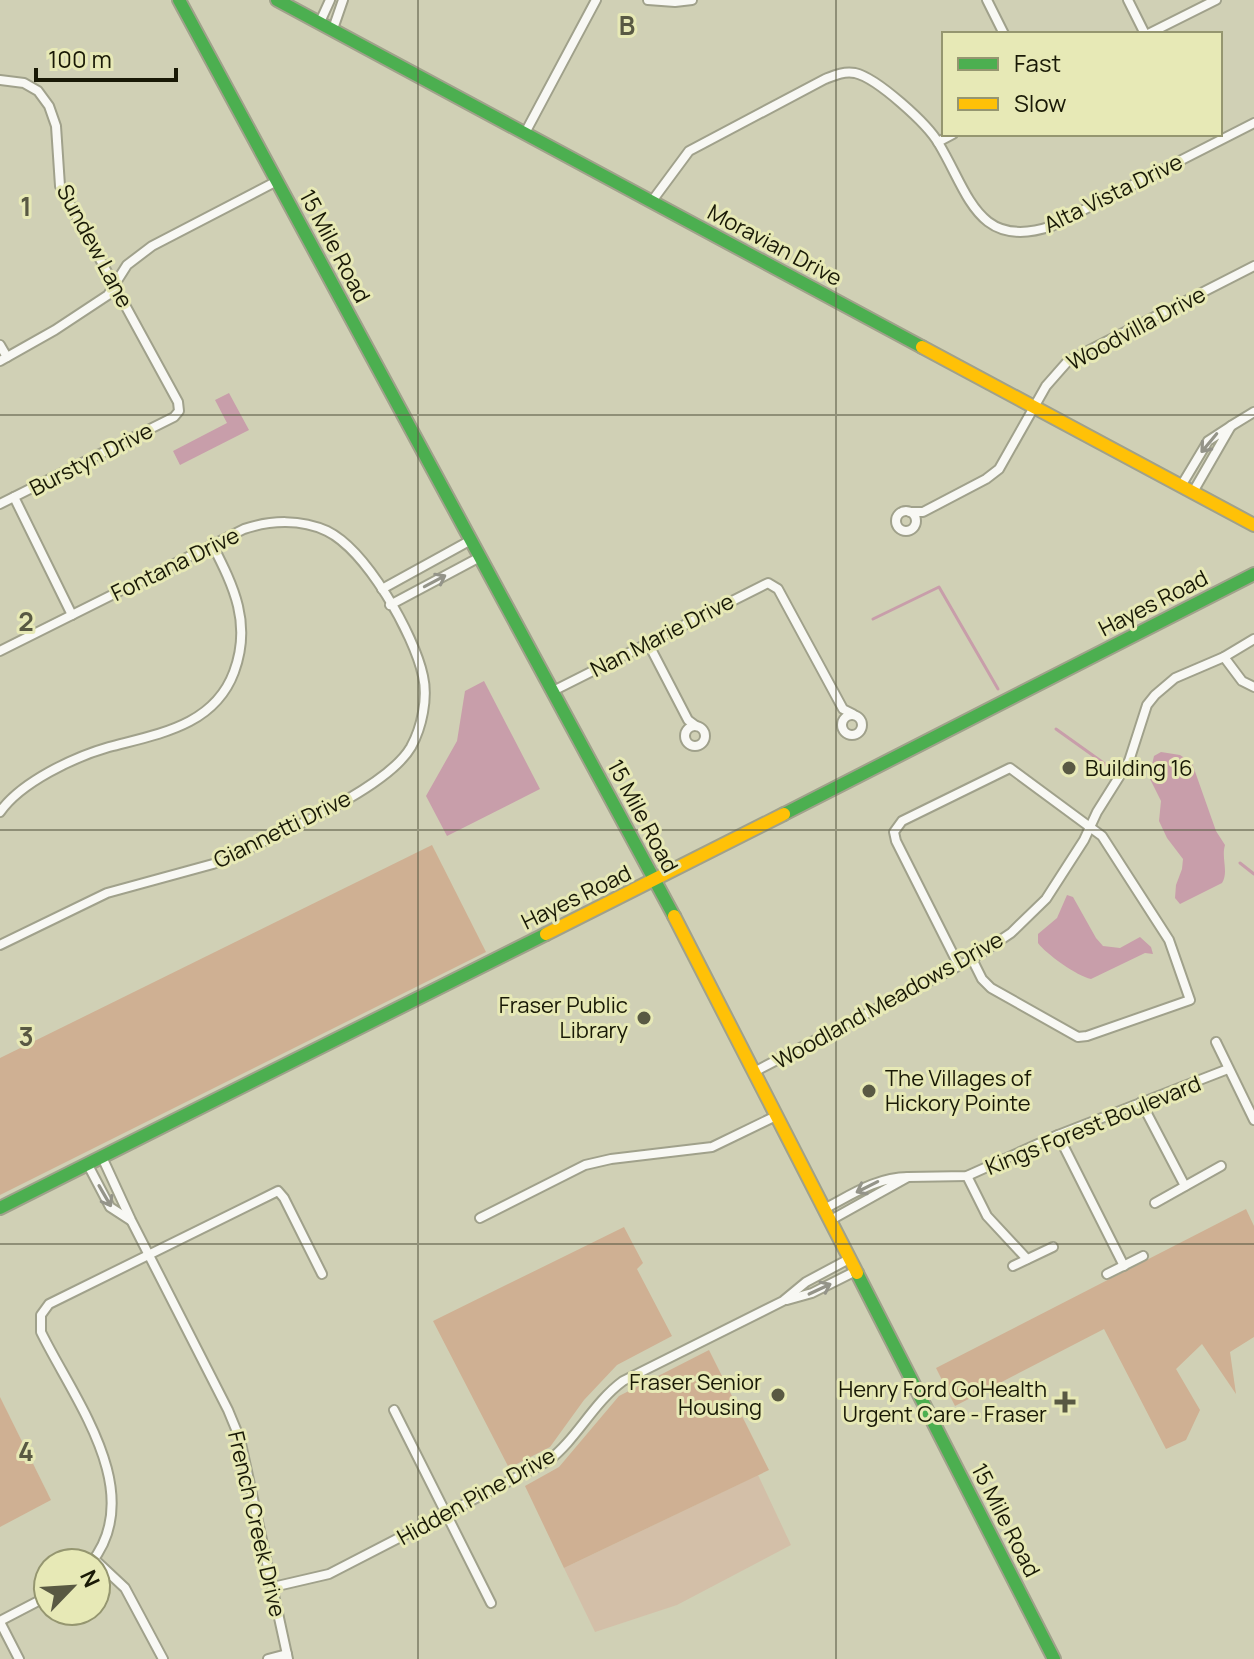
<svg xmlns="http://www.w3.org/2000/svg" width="1254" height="1659" viewBox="0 0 1254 1659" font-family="Manrope,sans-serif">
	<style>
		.green { fill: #d3bfa8 }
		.forest { fill: #cfb093 }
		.water { fill: #c89eaa }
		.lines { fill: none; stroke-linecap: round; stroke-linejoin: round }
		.stream { stroke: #c89eaa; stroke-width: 3 }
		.street-casing { stroke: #a0a18b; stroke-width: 12 }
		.fast-casing { stroke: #a0a18b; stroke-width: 16 }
		.slow-casing { stroke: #a0a18b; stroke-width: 16 }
		.street { stroke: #f8f8f4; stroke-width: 8 }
		.fast { stroke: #4caf50; stroke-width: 12 }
		.slow { stroke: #ffc107; stroke-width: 12 }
		.oneway { stroke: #949489 }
		.grid { fill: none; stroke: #595943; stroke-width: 2; stroke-opacity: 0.55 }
		.poi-dot { fill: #595943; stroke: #e7e9b6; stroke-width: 3 }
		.labels { text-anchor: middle; stroke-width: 6; stroke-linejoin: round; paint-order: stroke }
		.street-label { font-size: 22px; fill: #191906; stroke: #e7e9b6 }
		.poi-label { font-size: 22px; fill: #191906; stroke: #e7e9b6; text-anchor: end }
		.grid-label { font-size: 26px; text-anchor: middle; font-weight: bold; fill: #595943; stroke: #e7e9b6; stroke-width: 6; stroke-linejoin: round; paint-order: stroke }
	</style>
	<rect width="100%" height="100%" fill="#d0d0b5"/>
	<path class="green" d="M 758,1475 L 791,1545 L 677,1605 L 595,1632 L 564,1568 Z"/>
	<g class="forest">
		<path d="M 432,845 L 486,952 L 0,1195 L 0,1058 Z"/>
		<path d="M 1246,1209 L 1254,1226 L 1254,1337 L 1230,1352 L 1236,1394 L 1202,1344 L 1176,1369 L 1200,1410 L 1186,1440 L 1166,1449 L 1104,1329 L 955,1406 L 936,1368 Z"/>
		<path d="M 624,1227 L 643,1263 L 637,1269 L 672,1336 L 617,1365 L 584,1400 L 550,1447 L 509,1468 L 433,1321 Z"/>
		<path d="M 709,1350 L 769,1470 L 564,1568 L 525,1486 L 559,1467 L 619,1396 Z"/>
		<path d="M 0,1397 L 51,1500 L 0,1527 Z"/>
	</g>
	<g class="water">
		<path d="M 229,393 L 249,430 L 180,465 L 173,451 L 227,423 L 215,400 Z"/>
		<path d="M 484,681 L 540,789 L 447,836 L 426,796 L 457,741 L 465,691 Z"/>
		<path d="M 1161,752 L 1180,755 L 1192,763 L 1216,831 L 1225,845 C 1221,858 1229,872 1222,883 L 1180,904 L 1175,898 L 1176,885 L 1182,869 L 1183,859 L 1167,838 L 1159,821 L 1161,801 L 1149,777 L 1154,756 Z"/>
		<path d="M 1067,895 L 1073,897 L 1096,938 L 1103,946 L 1120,948 L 1140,937 L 1151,947 L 1153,954 L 1145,953 L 1091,979 C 1077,976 1046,954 1038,943 L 1038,934 L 1057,918 Z"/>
	</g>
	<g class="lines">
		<g class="stream">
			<path d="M 873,619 L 939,587 L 998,689"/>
			<path d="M 1056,729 L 1112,769"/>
			<path d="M 1240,863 L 1254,874"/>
		</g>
		<g class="street-casing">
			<g id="street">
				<path d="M 648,0 L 675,2 L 692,0"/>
				<path d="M 987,0 L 1004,34"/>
				<path d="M 1128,0 L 1145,34"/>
				<path d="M 320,22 L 330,0"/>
				<path d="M 333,29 L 343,0"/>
				<path d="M 1148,34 L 1216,0"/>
				<path d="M 0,80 L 24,83 L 38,91 L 49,106 L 56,126 L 60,186 L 178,402 L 179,411 L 174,417 L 0,504"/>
				<path d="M 525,133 L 596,0"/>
				<path d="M 938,142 L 953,134"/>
				<path d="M 652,201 L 689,151 L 825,79 C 835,75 844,71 855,73 C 877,78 928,124 939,144 C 969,194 978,251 1052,226 L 1254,123"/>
				<path d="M 0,345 L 7,357"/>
				<path d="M 0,361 L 55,330 L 108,295 L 127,265 L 152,246 L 277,181"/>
				<path d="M 1231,426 L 1254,412"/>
				<path d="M 1181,486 L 1208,441 L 1231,426 L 1193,492"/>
				<path d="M 14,497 L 72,615"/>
				<circle cx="906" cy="521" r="10"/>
				<path d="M 910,512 L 923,512 L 986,479 L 999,469 L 1046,386 L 1068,361 L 1254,266"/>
				<path d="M 382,589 L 471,540"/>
				<path d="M 390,605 L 480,557"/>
				<path d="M 648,643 L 688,720 L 696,726"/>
				<path d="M 0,651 L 244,529 C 271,520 301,519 327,531 C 366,550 414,634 423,676 C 428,698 422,727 411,747 C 386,790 277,834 231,857 L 213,864 L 107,893 L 0,945"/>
				<path d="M 1224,657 L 1242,681 L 1254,687"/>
				<path d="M 553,691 L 768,583 L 778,589 L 843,709 L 853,714"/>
				<circle cx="852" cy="725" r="10"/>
				<circle cx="695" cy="736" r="10"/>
				<path d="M 0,812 C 21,782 74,757 109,747 C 158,734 214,726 234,672 C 252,624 234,587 212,544"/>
				<path d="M 959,966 L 896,841 L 894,832 L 902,821 L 1010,768 L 1102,836 L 1169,940 L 1190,1000 L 1087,1036 L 1078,1037 L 991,988 L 982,979 L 972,959"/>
				<path d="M 1216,1042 L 1254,1120"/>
				<path d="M 754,1072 L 972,959 L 1011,933 L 1046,899 L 1084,840 L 1097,812 L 1129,761 L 1147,705 L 1155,695 L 1175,678 L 1224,657 L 1254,639"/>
				<path d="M 1141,1102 L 1185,1186"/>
				<path d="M 1058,1135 L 1124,1266"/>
				<path d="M 102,1157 L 131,1220 L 228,1410 L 240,1439 L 288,1659"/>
				<path d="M 88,1165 L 110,1207 L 130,1220"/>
				<path d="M 967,1176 L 987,1216 L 1027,1259"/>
				<path d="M 908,1177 L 967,1176 L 1058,1135 L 1228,1069"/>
				<path d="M 1155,1203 L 1221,1166"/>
				<path d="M 824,1209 C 851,1195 877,1177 908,1177 L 829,1221"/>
				<path d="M 480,1218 L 585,1165 L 611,1159 L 712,1147 L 776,1116"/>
				<path d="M 1013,1266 L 1053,1247"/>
				<path d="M 1107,1274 L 1143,1256"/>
				<path d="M 787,1300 L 812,1293 L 856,1271"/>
				<path d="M 394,1410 L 491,1603"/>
				<path d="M 94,1559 L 125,1588 L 163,1659"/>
				<path d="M 91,1563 C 148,1492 73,1398 41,1332 L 41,1315 L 49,1304 L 278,1191 L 284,1198 L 322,1274"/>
				<path d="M 273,1587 L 329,1574 L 548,1461 C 577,1439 593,1403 623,1381 L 783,1301 L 806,1282 L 849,1259"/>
				<path d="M 0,1621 L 48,1596"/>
				<path d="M 0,1622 L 19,1659"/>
				<path d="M 268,1659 L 287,1654"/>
			</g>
		</g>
		<g class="fast-casing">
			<g id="fast">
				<path d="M 179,0 L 674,916"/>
				<path d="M 277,0 L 922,347"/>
				<path d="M 784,814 L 1254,574"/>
				<path d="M 0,1208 L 546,934"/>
				<path d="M 857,1273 L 1054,1659"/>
			</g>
		</g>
		<g class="slow-casing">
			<g id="slow">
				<path d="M 922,347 L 1254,525"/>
				<path d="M 674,916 L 857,1273"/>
				<path d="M 546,934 L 784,814"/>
			</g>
		</g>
		<use href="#street" class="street"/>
		<use href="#fast" class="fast"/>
		<use href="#slow" class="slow"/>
	</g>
	<defs><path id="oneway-shaft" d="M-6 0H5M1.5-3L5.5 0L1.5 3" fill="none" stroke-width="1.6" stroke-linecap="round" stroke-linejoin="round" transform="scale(2)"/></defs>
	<g class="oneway">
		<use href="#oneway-shaft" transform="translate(1209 443) rotate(130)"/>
		<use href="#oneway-shaft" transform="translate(435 581) rotate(-28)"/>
		<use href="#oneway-shaft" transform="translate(867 1187) rotate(153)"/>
		<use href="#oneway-shaft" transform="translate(105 1196) rotate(60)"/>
		<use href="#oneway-shaft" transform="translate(820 1289) rotate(-25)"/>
	</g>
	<path class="grid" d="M 418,0 L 418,1659M 836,0 L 836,1659M 0,415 L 1254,415M 0,830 L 1254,830M 0,1244 L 1254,1244"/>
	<g class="poi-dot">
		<circle cx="1069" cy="768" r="8"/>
		<circle cx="644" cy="1018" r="8"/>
		<circle cx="869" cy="1091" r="8"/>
		<circle cx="778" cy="1395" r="8"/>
		<path d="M1061 1390h8v8h8v8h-8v8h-8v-8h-8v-8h8z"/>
	</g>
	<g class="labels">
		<g class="street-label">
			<text transform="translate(1113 193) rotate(-26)" y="8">Alta Vista Drive</text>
			<text transform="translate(775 245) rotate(28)" y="8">Moravian Drive</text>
			<text transform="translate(95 246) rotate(62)" y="8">Sundew Lane</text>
			<text transform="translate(335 246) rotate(62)" y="8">15 Mile Road</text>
			<text transform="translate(1136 328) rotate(-28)" y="8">Woodvilla Drive</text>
			<text transform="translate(91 459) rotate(-27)" y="8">Burstyn Drive</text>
			<text transform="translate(175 564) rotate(-26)" y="8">Fontana Drive</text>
			<text transform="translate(1153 603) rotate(-27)" y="8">Hayes Road</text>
			<text transform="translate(662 635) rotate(-27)" y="8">Nan Marie Drive</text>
			<text transform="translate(643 816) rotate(62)" y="8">15 Mile Road</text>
			<text transform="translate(282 829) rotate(-26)" y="8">Giannetti Drive</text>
			<text transform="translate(576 897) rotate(-26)" y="8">Hayes Road</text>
			<text transform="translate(888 1000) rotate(-29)" y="8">Woodland Meadows Drive</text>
			<text transform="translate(1093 1125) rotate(-22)" y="8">Kings Forest Boulevard</text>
			<text transform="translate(476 1496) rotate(-29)" y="8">Hidden Pine Drive</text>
			<text transform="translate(1006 1520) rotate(63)" y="8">15 Mile Road</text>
			<text transform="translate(257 1524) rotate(77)" y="8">French Creek Drive</text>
		</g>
		<g class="poi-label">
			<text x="1085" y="776" text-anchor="start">Building 16</text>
			<text x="628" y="1013">Fraser Public<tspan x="628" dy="25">Library</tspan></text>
			<text x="885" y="1086" text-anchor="start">The Villages of<tspan x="885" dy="25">Hickory Pointe</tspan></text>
			<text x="762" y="1390">Fraser Senior<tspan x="762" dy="25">Housing</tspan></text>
			<text x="1047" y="1397">Henry Ford GoHealth<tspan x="1047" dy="25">Urgent Care - Fraser</tspan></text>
		</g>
	</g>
	<g class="grid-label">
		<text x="627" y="35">B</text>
		<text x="26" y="216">1</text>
		<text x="26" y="631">2</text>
		<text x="26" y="1046">3</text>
		<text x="26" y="1461">4</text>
	</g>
	<rect x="942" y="32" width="280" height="104" fill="#e7e9b6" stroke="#959670" stroke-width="2"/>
	<rect x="958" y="58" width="40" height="12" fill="#4caf50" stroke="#959670" stroke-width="2"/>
	<text x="1014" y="72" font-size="24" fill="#191906">Fast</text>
	<rect x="958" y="98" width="40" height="12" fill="#ffc107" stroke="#959670" stroke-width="2"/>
	<text x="1014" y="112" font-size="24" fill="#191906">Slow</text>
	<g transform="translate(72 1587) rotate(65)"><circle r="38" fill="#e7e9b6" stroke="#959670" stroke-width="2"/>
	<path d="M0-6L14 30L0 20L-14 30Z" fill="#595943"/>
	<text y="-12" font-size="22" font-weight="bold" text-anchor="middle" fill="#191906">N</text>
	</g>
	<path d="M36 68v12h140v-12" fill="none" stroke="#191906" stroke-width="4"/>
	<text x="48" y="68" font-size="24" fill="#191906" stroke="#e7e9b6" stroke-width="6" paint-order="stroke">100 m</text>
</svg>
